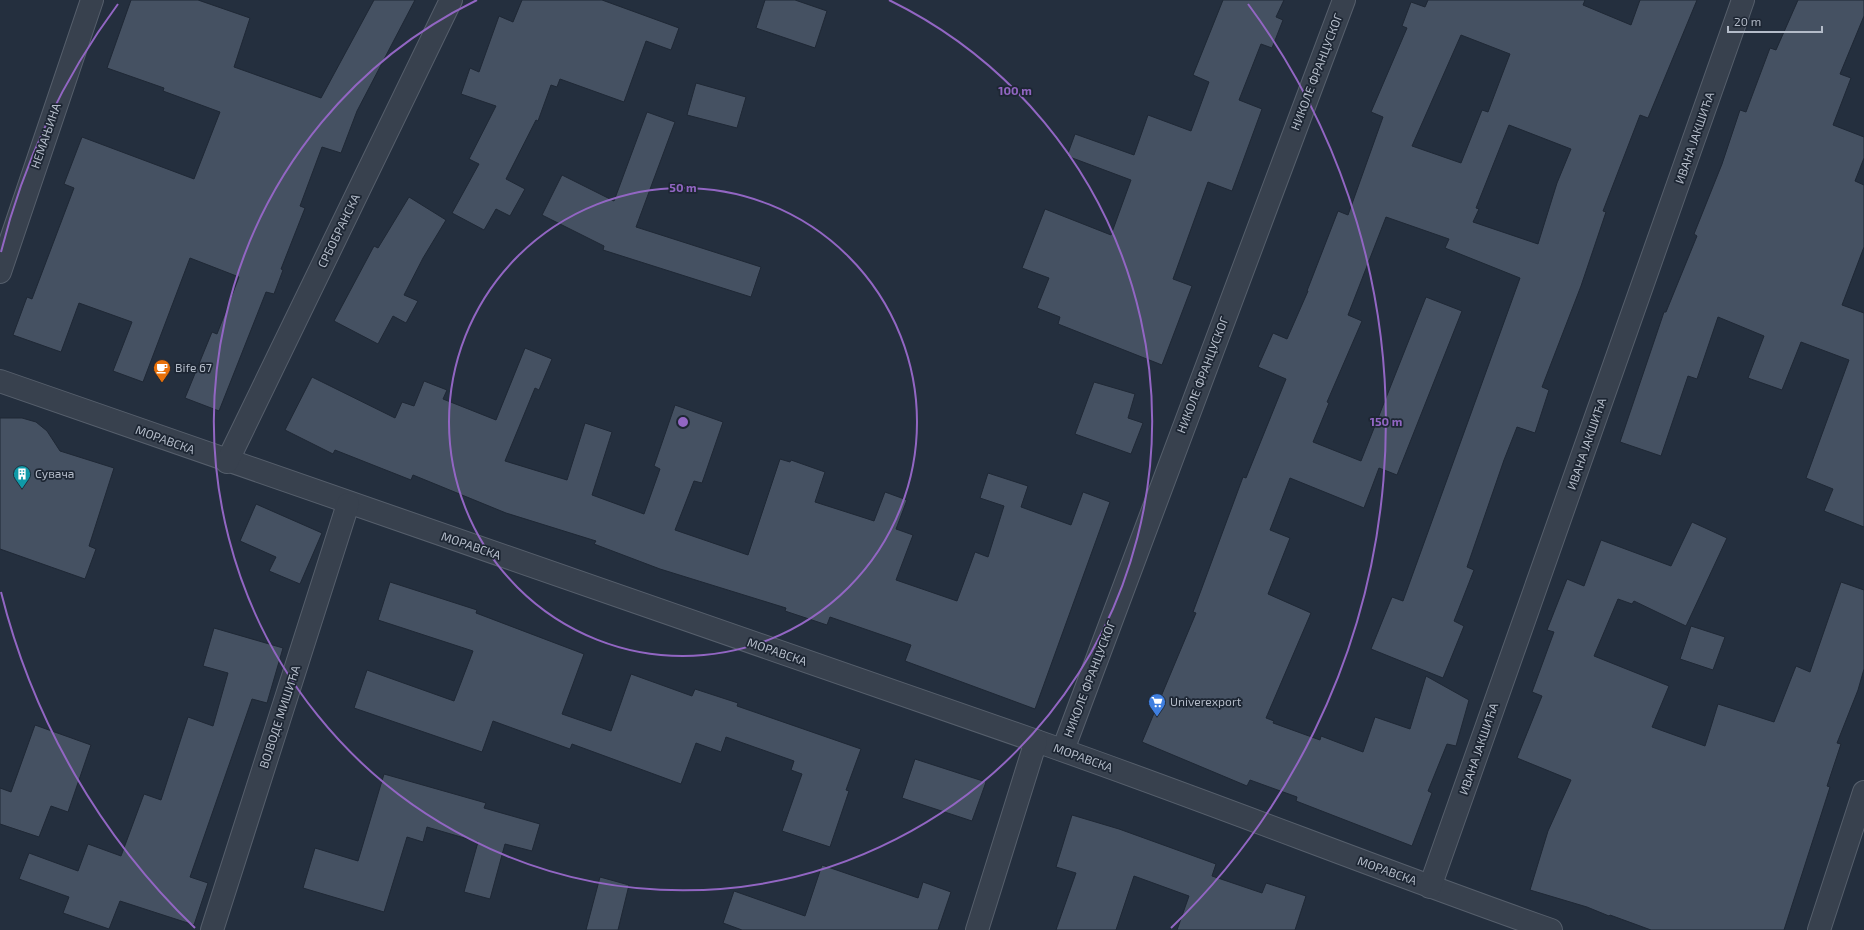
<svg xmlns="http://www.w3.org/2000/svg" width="1864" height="930" viewBox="0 0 1864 930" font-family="'Exo 2',sans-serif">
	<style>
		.building { fill: #455162; stroke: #1f2835; fill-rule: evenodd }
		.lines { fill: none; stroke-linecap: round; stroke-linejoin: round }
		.street-casing { stroke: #565f6c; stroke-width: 24 }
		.street { stroke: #38414e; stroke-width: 22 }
		.ring { fill: none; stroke: #9266c3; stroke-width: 2 }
		.labels { text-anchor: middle; stroke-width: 3.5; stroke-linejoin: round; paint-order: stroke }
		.street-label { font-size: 12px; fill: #b4bcc9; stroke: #1d2633 }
		.poi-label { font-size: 12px; fill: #b4bcc9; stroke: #1d2633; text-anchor: start }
		.centre { fill: #9266c3; stroke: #1d2633; stroke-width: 2 }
		.ring-label { font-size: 12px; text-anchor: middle; font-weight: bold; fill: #9266c3; stroke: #1d2633; stroke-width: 3.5; stroke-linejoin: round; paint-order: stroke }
	</style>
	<rect width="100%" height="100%" fill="#242f3e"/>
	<g class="building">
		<path d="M 131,0 L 198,0 L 250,18 L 234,67 L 321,98 L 374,0 L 415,0 L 357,111 L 341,153 L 322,147 L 300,206 L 305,208 L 281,269 L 283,270 L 274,294 L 266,292 L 219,411 L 185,398 L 212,332 L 217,334 L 239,277 L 190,258 L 143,382 L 113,371 L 132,322 L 79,303 L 61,352 L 13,335 L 27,297 L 32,299 L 74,188 L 64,184 L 82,137 L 194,179 L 220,112 L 163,91 L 164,88 L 107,68 Z"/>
		<path d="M 522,0 L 602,0 L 679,28 L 671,50 L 646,41 L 624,102 L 560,79 L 557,87 L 551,85 L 538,121 L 536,120 L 506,179 L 525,189 L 510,216 L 496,209 L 484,230 L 452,213 L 479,164 L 469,159 L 496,106 L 461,94 L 470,68 L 479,72 L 499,16 L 513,22 Z"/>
		<path d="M 765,0 L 795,0 L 827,11 L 815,48 L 756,28 Z"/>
		<path d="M 1223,0 L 1284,0 L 1276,17 L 1283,20 L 1272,48 L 1261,44 L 1239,100 L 1262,109 L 1232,191 L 1208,182 L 1173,279 L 1192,286 L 1162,365 L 1058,324 L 1060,317 L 1037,308 L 1049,278 L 1022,268 L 1045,209 L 1111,235 L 1131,180 L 1067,156 L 1075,134 L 1134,155 L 1148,115 L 1191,131 L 1209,82 L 1193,75 Z"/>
		<path d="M 1428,0 L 1585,0 L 1583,5 L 1631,25 L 1640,0 L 1697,0 L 1648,118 L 1640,115 L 1603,211 L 1606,212 L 1581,286 L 1542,387 L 1549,390 L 1535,433 L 1517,427 L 1504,460 L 1467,567 L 1474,570 L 1454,621 L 1464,626 L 1443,678 L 1371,649 L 1392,597 L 1403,601 L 1520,278 L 1445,248 L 1449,239 L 1386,217 L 1348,315 L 1362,321 L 1327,402 L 1329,403 L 1313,442 L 1361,461 L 1426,297 L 1462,311 L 1397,475 L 1379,468 L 1364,508 L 1290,478 L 1270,530 L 1290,538 L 1268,594 L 1311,613 L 1266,718 L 1274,721 L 1273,723 L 1320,740 L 1321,736 L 1363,752 L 1375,717 L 1410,729 L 1426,676 L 1469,700 L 1456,746 L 1447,744 L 1428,791 L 1432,793 L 1412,846 L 1296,801 L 1297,797 L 1250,780 L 1247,786 L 1142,742 L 1196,613 L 1193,612 L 1243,477 L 1246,478 L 1286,379 L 1258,367 L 1273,333 L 1287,339 L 1308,291 L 1307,291 L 1338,211 L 1348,215 L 1383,117 L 1371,112 L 1407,28 L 1402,26 L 1411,2 L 1425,7 ZM 1461,35 L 1510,54 L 1488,112 L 1482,110 L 1461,163 L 1412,146 ZM 1509,125 L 1571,149 L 1557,183 L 1538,244 L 1473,222 L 1479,209 L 1476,208 Z"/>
		<path d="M 1798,0 L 1864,0 L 1864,16 L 1840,74 L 1851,78 L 1833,125 L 1864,137 L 1864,158 L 1855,181 L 1864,185 L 1864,247 L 1842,305 L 1864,313 L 1864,527 L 1824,511 L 1833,489 L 1806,478 L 1849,360 L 1801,342 L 1782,390 L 1748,378 L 1764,336 L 1718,317 L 1697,379 L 1688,376 L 1661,456 L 1620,442 L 1664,312 L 1666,312 L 1697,236 L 1694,234 L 1722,164 L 1740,110 L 1746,112 L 1770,48 L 1776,50 Z"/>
		<path d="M 696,83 L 746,97 L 737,128 L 687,115 Z"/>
		<path d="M 647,112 L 675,122 L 636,227 L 761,267 L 751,297 L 603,250 L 604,246 L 542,215 L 562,175 L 614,201 Z"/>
		<path d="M 409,197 L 446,220 L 423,258 L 404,295 L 418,301 L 406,323 L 393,316 L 378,344 L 334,321 L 374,246 L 378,248 Z"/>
		<path d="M 525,348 L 552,359 L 539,390 L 535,388 L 505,461 L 567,480 L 585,423 L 612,432 L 592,495 L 644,514 L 660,469 L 654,466 L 675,405 L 723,422 L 702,483 L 694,481 L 675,530 L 748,555 L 780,459 L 790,462 L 791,460 L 825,472 L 815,502 L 865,518 L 874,521 L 885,492 L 907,500 L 896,529 L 913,535 L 896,580 L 957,601 L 975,552 L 988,557 L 1004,506 L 980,498 L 988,473 L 1028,486 L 1021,507 L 1071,525 L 1083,492 L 1110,502 L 1035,709 L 905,661 L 911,645 L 830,617 L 827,625 L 785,611 L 786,608 L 660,569 L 594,544 L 596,541 L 506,513 L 413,475 L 411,480 L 335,450 L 333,454 L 285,430 L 312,377 L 395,418 L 402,402 L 414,406 L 424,381 L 447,390 L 443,399 L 496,420 Z"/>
		<path d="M 1094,382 L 1135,394 L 1128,418 L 1143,423 L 1131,454 L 1075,434 Z"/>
		<path d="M 0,418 L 22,418 L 36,422 L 47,431 L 60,451 L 114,468 L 89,546 L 96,549 L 85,579 L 0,549 Z"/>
		<path d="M 256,504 L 322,533 L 300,584 L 269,571 L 276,557 L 240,541 Z"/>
		<path d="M 1692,522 L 1727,538 L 1686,626 L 1634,601 L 1632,604 L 1618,599 L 1594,656 L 1669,686 L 1652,727 L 1705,746 L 1718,704 L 1774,722 L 1796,666 L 1810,672 L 1841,582 L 1864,590 L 1864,669 L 1858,690 L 1837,743 L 1841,744 L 1827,786 L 1830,787 L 1784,930 L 1651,930 L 1610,915 L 1609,916 L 1587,907 L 1530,890 L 1548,831 L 1571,780 L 1517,758 L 1542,696 L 1532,692 L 1554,632 L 1547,630 L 1567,579 L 1584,586 L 1601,540 L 1671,566 Z"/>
		<path d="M 390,582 L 477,610 L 476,613 L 584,654 L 562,714 L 611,731 L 631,674 L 692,696 L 695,689 L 738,703 L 737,706 L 861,749 L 846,790 L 849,791 L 830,847 L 782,831 L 802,774 L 791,770 L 794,761 L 726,737 L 721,752 L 696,743 L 681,784 L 572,744 L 570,749 L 493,721 L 482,752 L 354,708 L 367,670 L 454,701 L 473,651 L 378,620 Z"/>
		<path d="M 1691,626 L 1725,637 L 1713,670 L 1680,659 Z"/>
		<path d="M 214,628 L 283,648 L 267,703 L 252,699 L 190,877 L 208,883 L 194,925 L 120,901 L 109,929 L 63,913 L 69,897 L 19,879 L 29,853 L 78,871 L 88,844 L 121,856 L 144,794 L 161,800 L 188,717 L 213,726 L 228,673 L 203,666 Z"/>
		<path d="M 35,725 L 91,745 L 68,812 L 51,806 L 39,837 L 0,824 L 0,788 L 11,792 Z"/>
		<path d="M 915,759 L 986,782 L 972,821 L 902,798 Z"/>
		<path d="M 384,774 L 486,803 L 484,808 L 540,824 L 532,851 L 505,844 L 490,899 L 464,892 L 478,842 L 427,827 L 423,842 L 407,837 L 384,912 L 303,888 L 315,848 L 358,861 Z"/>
		<path d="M 1072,815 L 1119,829 L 1216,864 L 1212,876 L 1262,893 L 1266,883 L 1306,896 L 1295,930 L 1177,930 L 1189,896 L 1134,876 L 1116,930 L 1056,930 L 1076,873 L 1056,867 Z"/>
		<path d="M 822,865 L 918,898 L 923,882 L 951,892 L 938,930 L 742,930 L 723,923 L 734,891 L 805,916 Z"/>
		<path d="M 600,877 L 629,885 L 618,930 L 586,930 Z"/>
	</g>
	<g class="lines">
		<g class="street-casing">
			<g id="street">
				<path d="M 0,272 L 92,0"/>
				<path d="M 0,381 C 345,504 693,620 1039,742 C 1211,802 1380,870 1551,930"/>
				<path d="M 227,462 L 451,0"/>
				<path d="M 1063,750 L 1344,0"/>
				<path d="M 1430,887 L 1743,0"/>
				<path d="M 212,930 L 348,504"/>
				<path d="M 977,930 L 1036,741"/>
				<path d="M 1819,930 L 1864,792"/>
			</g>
		</g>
		<use href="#street" class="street"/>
	</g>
	<g class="ring">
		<circle cx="683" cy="422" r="234"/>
		<path d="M889 0A469 469 0 1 1 477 0"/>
		<path d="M195 928A703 703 0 0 1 1 592M1 252A703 703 0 0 1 118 4M1248 4A703 703 0 0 1 1171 928"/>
	</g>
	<defs>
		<g id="cafe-pin" transform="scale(0.9)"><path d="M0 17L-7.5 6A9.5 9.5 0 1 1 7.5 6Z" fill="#e8710a" stroke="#1d2633"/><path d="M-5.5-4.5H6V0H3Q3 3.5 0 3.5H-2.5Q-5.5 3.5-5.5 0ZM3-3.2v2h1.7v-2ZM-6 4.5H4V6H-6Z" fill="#fff"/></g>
		<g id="building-pin" transform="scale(0.9)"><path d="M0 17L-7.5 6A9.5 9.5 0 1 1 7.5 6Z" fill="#0f9aa8" stroke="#1d2633"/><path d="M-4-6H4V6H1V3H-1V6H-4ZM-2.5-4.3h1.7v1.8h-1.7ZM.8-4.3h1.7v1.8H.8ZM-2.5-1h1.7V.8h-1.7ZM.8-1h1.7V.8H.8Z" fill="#fff"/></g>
		<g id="supermarket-pin" transform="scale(0.9)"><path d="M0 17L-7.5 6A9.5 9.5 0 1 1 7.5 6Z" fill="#3f7fe0" stroke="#1d2633"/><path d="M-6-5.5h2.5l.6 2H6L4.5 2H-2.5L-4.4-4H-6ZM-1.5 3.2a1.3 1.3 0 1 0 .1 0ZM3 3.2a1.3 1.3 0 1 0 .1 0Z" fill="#fff"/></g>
	</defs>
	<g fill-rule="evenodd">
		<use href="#cafe-pin" x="162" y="368"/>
		<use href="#building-pin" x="22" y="474"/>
		<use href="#supermarket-pin" x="1157" y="702"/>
	</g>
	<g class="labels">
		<g class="street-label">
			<text transform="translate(1317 72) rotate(-69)" y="4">НИКОЛЕ ФРАНЦУСКОГ</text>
			<text transform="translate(46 136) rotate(-71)" y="4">НЕМАЊИНА</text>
			<text transform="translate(1695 138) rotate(-71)" y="4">ИВАНА ЈАКШИЋА</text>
			<text transform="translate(339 231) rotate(-64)" y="4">СРБОБРАНСКА</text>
			<text transform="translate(1203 375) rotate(-69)" y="4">НИКОЛЕ ФРАНЦУСКОГ</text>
			<text transform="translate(165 440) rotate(20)" y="4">МОРАВСКА</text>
			<text transform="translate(1587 444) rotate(-71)" y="4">ИВАНА ЈАКШИЋА</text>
			<text transform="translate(471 546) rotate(19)" y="4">МОРАВСКА</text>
			<text transform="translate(777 652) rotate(19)" y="4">МОРАВСКА</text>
			<text transform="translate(1090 679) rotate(-69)" y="4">НИКОЛЕ ФРАНЦУСКОГ</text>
			<text transform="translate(280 717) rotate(-72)" y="4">ВОЈВОДЕ МИШИЋА</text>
			<text transform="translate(1479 749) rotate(-71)" y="4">ИВАНА ЈАКШИЋА</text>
			<text transform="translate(1083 758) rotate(20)" y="4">МОРАВСКА</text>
			<text transform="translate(1387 871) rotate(20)" y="4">МОРАВСКА</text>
		</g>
		<g class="poi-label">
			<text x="175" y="372">Bife 67</text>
			<text x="35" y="478">Сувача</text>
			<text x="1170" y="706">Univerexport</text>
		</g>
	</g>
	<circle cx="683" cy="422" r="6" class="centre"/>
	<g class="ring-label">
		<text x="1015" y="95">100 m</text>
		<text x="683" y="192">50 m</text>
		<text x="1386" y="426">150 m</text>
	</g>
	<path d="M1728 26v6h94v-6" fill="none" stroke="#b4bcc9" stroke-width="2"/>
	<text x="1734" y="26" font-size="12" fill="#b4bcc9" stroke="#1d2633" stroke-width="3" paint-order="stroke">20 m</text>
</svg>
